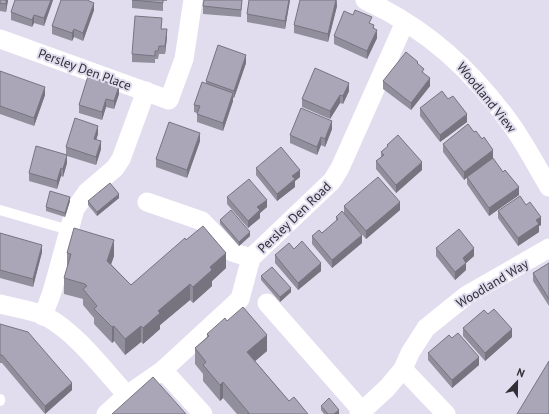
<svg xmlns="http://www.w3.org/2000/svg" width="549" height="414" viewBox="0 0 549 414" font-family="'PT Sans',sans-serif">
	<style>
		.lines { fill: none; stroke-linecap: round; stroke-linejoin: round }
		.lane { stroke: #fff; stroke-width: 10 }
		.street { stroke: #fff; stroke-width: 19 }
		.wall { fill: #928f9d }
		.shaded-wall { fill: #777480 }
		.building { fill: #aaa6b7; stroke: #777480 }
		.labels { text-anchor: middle; stroke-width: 4; stroke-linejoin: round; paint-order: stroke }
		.street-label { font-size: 13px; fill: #302f36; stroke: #e1ddef }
	</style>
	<rect width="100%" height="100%" fill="#e1ddef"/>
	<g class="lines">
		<g class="lane">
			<path d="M 0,210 L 69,230"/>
			<path d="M 0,399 L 0,401"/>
		</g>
		<g class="street">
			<path d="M 365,0 C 428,29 473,71 513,127 C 526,146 537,167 549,187"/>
			<path d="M 0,39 L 169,100 L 184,59 L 193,0"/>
			<path d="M 147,202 L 202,221 L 232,252 L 251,258"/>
			<path d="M 267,303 L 362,411"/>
			<path d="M 0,304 C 14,308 32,310 45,316 C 76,332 103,369 127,395"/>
			<path d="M 43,316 L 52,292 L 75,209 L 87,192 L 115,168 L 121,159 L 146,91"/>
			<path d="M 403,369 L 446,414"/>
			<path d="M 163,370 L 203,414"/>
			<path d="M 106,414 L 127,395 L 163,370 L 240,299 L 251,258 L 332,181 L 340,168 L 405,22"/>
			<path d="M 359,414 L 387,388 L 403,369 L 410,353 L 426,328 L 467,295 L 549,248"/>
		</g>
	</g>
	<g class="wall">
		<path d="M 0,0 L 8,0 L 6,12 L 0,11 Z"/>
		<path d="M 53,0 L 44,26 L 34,23 L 32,27 L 11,20 L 11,12 Z"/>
		<path d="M 132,0 L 167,0 L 167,1 L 163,1 L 163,11 L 132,8 Z"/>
		<path d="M 242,0 L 241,17 L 203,14 L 203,6 Z"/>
		<path d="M 249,0 L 290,0 L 285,29 L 247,22 L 247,14 Z"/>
		<path d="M 337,0 L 337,6 L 328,42 L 294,33 L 294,25 Z"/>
		<path d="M 94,10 L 83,41 L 74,37 L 72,41 L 52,34 L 52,26 Z"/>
		<path d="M 372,24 L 374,29 L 377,38 L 367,59 L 334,44 L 334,36 Z"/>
		<path d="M 162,29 L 167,37 L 165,54 L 159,54 L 158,59 L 155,59 L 155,63 L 132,62 L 132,54 Z"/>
		<path d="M 246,63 L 234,98 L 233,98 L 233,101 L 223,131 L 197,122 L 197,113 L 194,112 L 194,105 L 206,84 L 206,81 Z"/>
		<path d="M 418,65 L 424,74 L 430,86 L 411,110 L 383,89 L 383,81 Z"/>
		<path d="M 0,71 L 45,95 L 34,126 L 0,114 Z"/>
		<path d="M 349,91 L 343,104 L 340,103 L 330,119 L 302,107 L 302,99 Z"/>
		<path d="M 119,94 L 114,109 L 106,107 L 102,120 L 79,113 L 79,105 Z"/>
		<path d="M 448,99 L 467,122 L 440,142 L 420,116 L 420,108 Z"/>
		<path d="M 332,129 L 325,147 L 321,145 L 317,155 L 290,143 L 290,135 Z"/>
		<path d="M 98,134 L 96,140 L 101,149 L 96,165 L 67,156 L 67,163 L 63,177 L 61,176 L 57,189 L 29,181 L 29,173 L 66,154 L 66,147 Z"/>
		<path d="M 200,141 L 187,178 L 156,167 L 156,159 Z"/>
		<path d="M 443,144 L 493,158 L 485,164 L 519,195 L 489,216 L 467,184 L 467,177 L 464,180 L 443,152 Z"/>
		<path d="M 387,145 L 422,170 L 396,193 L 376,169 L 376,161 L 381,157 L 381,152 L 387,147 Z"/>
		<path d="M 256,168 L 300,177 L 295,181 L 295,187 L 277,201 L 256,175 Z"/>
		<path d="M 227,197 L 267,207 L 260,213 L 260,218 L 248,228 L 227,204 Z"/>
		<path d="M 119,198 L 97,216 L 88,205 L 88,201 Z"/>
		<path d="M 70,201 L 65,217 L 46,211 L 46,207 Z"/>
		<path d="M 344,206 L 400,210 L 366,239 L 344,214 Z"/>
		<path d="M 498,211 L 541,225 L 539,226 L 539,232 L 518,246 L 498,218 Z"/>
		<path d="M 336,217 L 362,243 L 332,268 L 312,244 L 312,236 L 322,233 L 336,221 Z"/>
		<path d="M 220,220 L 250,236 L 239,246 L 220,224 Z"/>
		<path d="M 0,233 L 42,252 L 33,287 L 0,278 Z"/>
		<path d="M 186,240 L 226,268 L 212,281 L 212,286 L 193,303 L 190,300 L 160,325 L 160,329 L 143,344 L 141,342 L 125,355 L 114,341 L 112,343 L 94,324 L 94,318 L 83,305 L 83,299 L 64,294 L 64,278 L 67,269 L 67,253 L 114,256 L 111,264 L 131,285 Z"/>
		<path d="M 436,248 L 474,256 L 466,263 L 466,270 L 455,280 L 436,256 Z"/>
		<path d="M 275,255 L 321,271 L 298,290 L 275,263 Z"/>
		<path d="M 549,263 L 549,306 L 533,281 L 533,273 Z"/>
		<path d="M 261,276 L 291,292 L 280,302 L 261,280 Z"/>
		<path d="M 488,314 L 512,337 L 485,361 L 463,336 L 463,328 Z"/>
		<path d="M 227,321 L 267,351 L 255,361 L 289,401 L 308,414 L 237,414 L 223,398 L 220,401 L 203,381 L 203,374 L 195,364 L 195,348 L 207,337 L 207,334 Z"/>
		<path d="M 0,324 L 72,390 L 45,414 L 2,363 L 0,363 Z"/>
		<path d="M 452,338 L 479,365 L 452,388 L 428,360 L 428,353 Z"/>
		<path d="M 321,406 L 339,414 L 324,414 L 321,410 Z"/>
	</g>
	<g class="shaded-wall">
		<path d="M 6,0 L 8,0 L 6,12 Z"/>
		<path d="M 51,0 L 53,0 L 44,26 L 44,18 Z"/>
		<path d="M 289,0 L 290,0 L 285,29 L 285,21 Z"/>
		<path d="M 336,0 L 337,6 L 328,42 L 328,34 Z"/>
		<path d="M 94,3 L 94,10 L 83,41 L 83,33 Z"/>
		<path d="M 34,15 L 34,23 L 32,27 L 32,20 Z"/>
		<path d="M 74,29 L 74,37 L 72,41 L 72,33 Z"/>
		<path d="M 167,29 L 167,37 L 165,54 L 165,46 Z"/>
		<path d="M 377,30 L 377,38 L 367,59 L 367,51 Z"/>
		<path d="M 246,55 L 246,63 L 234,98 L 234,91 Z"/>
		<path d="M 430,78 L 430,86 L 411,110 L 411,103 Z"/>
		<path d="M 349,83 L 349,91 L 343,104 L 343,96 Z"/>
		<path d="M 119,86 L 119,94 L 114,109 L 114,101 Z"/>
		<path d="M 45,87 L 45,95 L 34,126 L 34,118 Z"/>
		<path d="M 233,93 L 233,101 L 223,131 L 223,123 Z"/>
		<path d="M 340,95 L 340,103 L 330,119 L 330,111 Z"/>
		<path d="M 106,99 L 106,107 L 102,120 L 102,112 Z"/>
		<path d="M 467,114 L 467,122 L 440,142 L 440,135 Z"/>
		<path d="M 332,121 L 332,129 L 325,147 L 325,139 Z"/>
		<path d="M 98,126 L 98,134 L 94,147 L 94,139 Z"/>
		<path d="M 200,133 L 200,141 L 187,178 L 187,170 Z"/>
		<path d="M 321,137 L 321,145 L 317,155 L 317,147 Z"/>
		<path d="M 101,141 L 101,149 L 96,165 L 96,157 Z"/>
		<path d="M 493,150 L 493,158 L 464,180 L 464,172 Z"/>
		<path d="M 67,155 L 67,163 L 63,177 L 63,169 Z"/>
		<path d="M 422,162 L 422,170 L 396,193 L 396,185 Z"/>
		<path d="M 61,168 L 61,176 L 57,189 L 57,181 Z"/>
		<path d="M 300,170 L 300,177 L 295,181 L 295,187 L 277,201 L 277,194 L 292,176 Z"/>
		<path d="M 519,187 L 519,195 L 489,216 L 489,208 Z"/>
		<path d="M 119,194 L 119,198 L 97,216 L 97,212 Z"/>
		<path d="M 70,197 L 70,201 L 65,217 L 65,213 Z"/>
		<path d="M 267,200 L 267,207 L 260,213 L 260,218 L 248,228 L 248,221 L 257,207 Z"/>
		<path d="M 400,202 L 400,210 L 366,239 L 366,231 Z"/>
		<path d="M 541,217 L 541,225 L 539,226 L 539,232 L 518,246 L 518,238 L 536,220 Z"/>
		<path d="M 250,232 L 250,236 L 239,246 L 239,242 Z"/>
		<path d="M 362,235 L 362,243 L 332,268 L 332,260 Z"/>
		<path d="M 114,240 L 114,256 L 107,276 L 107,261 Z"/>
		<path d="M 42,245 L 42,252 L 33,287 L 33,279 Z"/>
		<path d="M 474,248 L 474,256 L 466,263 L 466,270 L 455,280 L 455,272 L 463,258 Z"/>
		<path d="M 226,253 L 226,268 L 212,281 L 212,286 L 193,303 L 193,287 L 210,267 Z"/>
		<path d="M 321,263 L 321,271 L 298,290 L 298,283 Z"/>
		<path d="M 190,284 L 190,300 L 160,325 L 160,329 L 143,344 L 143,328 L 158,311 Z"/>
		<path d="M 291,288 L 291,292 L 280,302 L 280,297 Z"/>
		<path d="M 114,326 L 114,341 L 112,343 L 112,327 Z"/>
		<path d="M 141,326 L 141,342 L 125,355 L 125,339 Z"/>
		<path d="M 512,329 L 512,337 L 485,361 L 485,353 Z"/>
		<path d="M 267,335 L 267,351 L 247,368 L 247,352 Z"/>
		<path d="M 479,357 L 479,365 L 452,388 L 452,380 Z"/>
		<path d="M 223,382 L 223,398 L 220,401 L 220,385 Z"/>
		<path d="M 72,383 L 72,390 L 45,414 L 45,406 Z"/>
		<path d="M 339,410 L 339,414 L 334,414 Z"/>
	</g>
	<g class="building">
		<path d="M 0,0 L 6,0 L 6,4 L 0,3 Z"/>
		<path d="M 15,0 L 51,0 L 44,18 L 34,15 L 32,20 L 11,12 Z"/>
		<path d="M 61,0 L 87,0 L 94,3 L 83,33 L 74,29 L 72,33 L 52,26 Z"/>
		<path d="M 132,0 L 163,0 L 163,3 Z"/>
		<path d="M 204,0 L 242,0 L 241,10 L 203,6 Z"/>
		<path d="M 249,0 L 289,0 L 285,21 L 247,14 Z"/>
		<path d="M 300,0 L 336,0 L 328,34 L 294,25 Z"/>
		<path d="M 355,10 L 372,17 L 369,23 L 374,25 L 373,28 L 377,30 L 367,51 L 334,36 L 344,11 L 353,15 Z"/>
		<path d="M 135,16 L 162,18 L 161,29 L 167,29 L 165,46 L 159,46 L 158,51 L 155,51 L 155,56 L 132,54 Z"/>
		<path d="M 218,45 L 246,55 L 234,91 L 206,81 Z"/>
		<path d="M 406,52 L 418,62 L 417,63 L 424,69 L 422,72 L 430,78 L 411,103 L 383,81 Z"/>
		<path d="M 315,68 L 349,83 L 343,96 L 340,95 L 330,111 L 302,99 Z"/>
		<path d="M 0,71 L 45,87 L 34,118 L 0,106 Z"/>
		<path d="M 88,76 L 119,86 L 114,101 L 106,99 L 102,112 L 79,105 Z"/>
		<path d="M 202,82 L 233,93 L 223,123 L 197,114 L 200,106 L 194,105 Z"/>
		<path d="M 442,91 L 448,99 L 453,96 L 467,114 L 440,135 L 420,108 Z"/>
		<path d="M 301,108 L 332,121 L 325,139 L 321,137 L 317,147 L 290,135 Z"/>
		<path d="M 75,118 L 98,126 L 94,139 L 101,141 L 96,157 L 66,147 Z"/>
		<path d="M 169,122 L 200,133 L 187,170 L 156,159 Z"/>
		<path d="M 468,124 L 474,132 L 476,131 L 482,139 L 484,137 L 493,150 L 464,172 L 443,144 Z"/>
		<path d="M 398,135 L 422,162 L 396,185 L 376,161 L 384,155 L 381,152 L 388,146 L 387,145 Z"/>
		<path d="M 36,146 L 67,155 L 63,169 L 61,168 L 57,181 L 29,173 Z"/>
		<path d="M 281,147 L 300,170 L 292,176 L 295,179 L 277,194 L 256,168 Z"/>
		<path d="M 493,158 L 503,172 L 505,170 L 519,187 L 489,208 L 467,177 Z"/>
		<path d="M 378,177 L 400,202 L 366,231 L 344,206 Z"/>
		<path d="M 249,179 L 267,200 L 257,207 L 260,210 L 248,221 L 227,197 Z"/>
		<path d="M 110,183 L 119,194 L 97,212 L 88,201 Z"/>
		<path d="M 50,191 L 70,197 L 65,213 L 46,207 Z"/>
		<path d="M 520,196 L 526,205 L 530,202 L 541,217 L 536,220 L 539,224 L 518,238 L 498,211 Z"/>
		<path d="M 231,210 L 250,232 L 239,242 L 220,220 Z"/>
		<path d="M 342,211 L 362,235 L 332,260 L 312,236 L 319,230 L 322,233 L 338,219 L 336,217 Z"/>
		<path d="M 203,226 L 226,253 L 210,267 L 212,270 L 193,287 L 190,284 L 158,311 L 160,313 L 143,328 L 141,326 L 125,339 L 114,326 L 112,327 L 94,309 L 97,306 L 83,289 L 87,286 L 85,284 L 64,278 L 71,254 L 67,253 L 74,228 L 114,240 L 107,261 L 131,285 L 185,238 L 186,240 Z"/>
		<path d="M 459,229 L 474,248 L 463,258 L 466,263 L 455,272 L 436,248 Z"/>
		<path d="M 0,233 L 42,245 L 33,279 L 0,270 Z"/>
		<path d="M 302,241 L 321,263 L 298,283 L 275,255 L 289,243 L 294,249 Z"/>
		<path d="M 549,263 L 549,299 L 533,273 Z"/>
		<path d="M 272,267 L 291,288 L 280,297 L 261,276 Z"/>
		<path d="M 243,307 L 267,335 L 247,352 L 289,401 L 294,397 L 308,414 L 247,414 L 249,413 L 223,382 L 220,385 L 203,365 L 206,362 L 195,348 L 209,336 L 207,334 L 225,318 L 227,321 Z"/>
		<path d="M 494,309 L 512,329 L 485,353 L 463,328 L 484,310 L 488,314 Z"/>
		<path d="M 0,324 L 28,332 L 72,383 L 45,406 L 2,355 L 0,355 Z"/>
		<path d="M 458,333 L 479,357 L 452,380 L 428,353 L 449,335 L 452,338 Z"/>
		<path d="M 549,361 L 549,414 L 517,414 Z"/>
		<path d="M 153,377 L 186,414 L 112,414 Z"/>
		<path d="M 329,398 L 339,410 L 334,414 L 328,414 L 321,406 Z"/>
	</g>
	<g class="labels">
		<g class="street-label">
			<text transform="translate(85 69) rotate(20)" y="5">Persley Den Place</text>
			<text transform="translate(487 97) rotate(51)" y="5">Woodland View</text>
			<text transform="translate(294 217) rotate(-44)" y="5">Persley Den Road</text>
			<text transform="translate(492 283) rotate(-31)" y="5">Woodland Way</text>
		</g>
	</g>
	<g transform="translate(517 382) rotate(22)" stroke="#e1ddef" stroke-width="3" paint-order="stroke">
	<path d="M0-3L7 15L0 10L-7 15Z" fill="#302f36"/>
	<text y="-6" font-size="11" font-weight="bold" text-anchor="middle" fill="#302f36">N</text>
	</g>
</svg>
